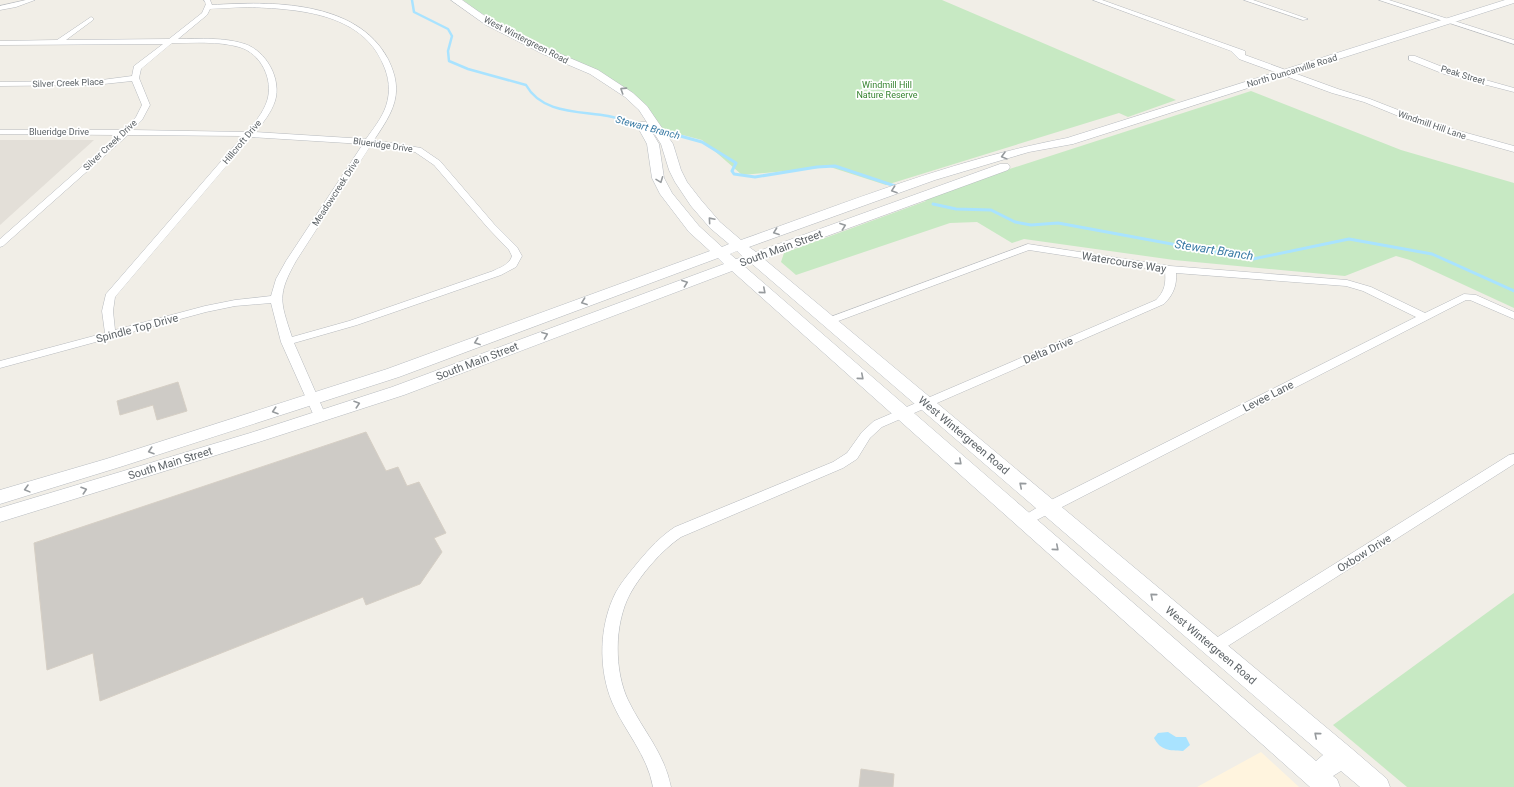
<svg xmlns="http://www.w3.org/2000/svg" width="1514" height="787" viewBox="0 0 1514 787" font-family="Roboto,sans-serif">
	<style>
		.commercial { fill: #fff4de }
		.education { fill: #e3dfd8 }
		.green { fill: #c7e9c3 }
		.water { fill: #a9e3ff }
		.lines { fill: none; stroke-linecap: round; stroke-linejoin: round }
		.stream-far1 { stroke: #a9e3ff; stroke-width: 2.5 }
		.stream { stroke: #a9e3ff; stroke-width: 3 }
		.building { fill: #cecbc6; stroke: #d6cfc5 }
		.street-casing { stroke: #b7babe; stroke-width: 1 }
		.secondary-casing { stroke: #b8bcc1; stroke-width: 1 }
		.street { fill: #fff; fill-rule: evenodd }
		.secondary { fill: #fff; fill-rule: evenodd }
		.oneway { stroke: #969a9d }
		.labels { text-anchor: middle; stroke-width: 3.5; stroke-linejoin: round; paint-order: stroke }
		.far-street-label { font-size: 9px; fill: #5e6468; stroke: #fff }
		.far-park-label { font-size: 9px; fill: #368430; stroke: #fff }
		.far-water-label { font-size: 10px; font-style: italic; fill: #3a7ba5; stroke: #fff }
		.street-label { font-size: 11px; fill: #5e6468; stroke: #fff }
		.water-label { font-size: 12px; font-style: italic; fill: #3a7ba5; stroke: #fff }
	</style>
	<rect width="100%" height="100%" fill="#f1eee7"/>
	<path class="commercial" d="M 1261,752 L 1299,787 L 1197,787 Z"/>
	<path class="education" d="M 0,140 L 94,140 L 0,225 Z"/>
	<g class="green">
		<path d="M 463,0 L 942,0 L 1176,100 L 1128,117 L 1119,113 L 886,185 L 830,167 L 742,175 L 702,140 L 652,127 L 629,97 L 602,75 L 477,11 Z"/>
		<path d="M 1251,91 L 1401,150 L 1514,183 L 1514,308 L 1410,260 L 1396,256 L 1345,276 L 1174,260 L 1024,239 L 1012,243 L 977,222 L 950,223 L 796,275 L 781,262 L 784,253 L 926,201 L 923,197 Z"/>
		<path d="M 1514,593 L 1514,787 L 1407,787 L 1333,725 Z"/>
	</g>
	<path class="water" d="M 1168,732 L 1176,737 L 1186,737 L 1190,745 L 1183,751 C 1169,750 1161,751 1154,738 L 1158,733 Z"/>
	<g class="lines">
		<path class="stream-far1" d="M 412,0 L 414,12 L 448,29 L 452,36 L 448,51 L 449,61 L 468,69 L 526,85 C 542,114 580,111 608,116 C 625,120 642,125 659,130"/>
		<g class="stream">
			<path d="M 655,129 L 702,142 L 736,163 L 732,171 L 734,174 L 755,177 L 817,167 L 835,166 L 895,186"/>
			<path d="M 933,204 L 956,209 L 991,210 L 1015,222 L 1031,225 L 1058,223 L 1253,259 L 1349,239 L 1432,254 L 1514,291"/>
		</g>
	</g>
	<g class="building">
		<path d="M 178,382 L 187,411 L 157,420 L 153,405 L 120,415 L 117,401 Z"/>
		<path d="M 366,432 L 386,471 L 398,467 L 407,486 L 419,482 L 446,533 L 434,538 L 442,552 L 420,584 L 366,605 L 363,597 L 100,701 L 93,653 L 47,670 L 34,543 Z"/>
		<path d="M 861,769 L 894,774 L 893,787 L 859,787 Z"/>
	</g>
	<g class="lines">
		<g class="street-casing">
			<g id="street">
				<path d="M 26,0 L 35,0 L 16,7 L 0,10 L 0,6 Z"/>
				<path d="M 204,0 L 210,0 L 212,5 C 270,1 357,0 388,59 C 405,93 393,112 374,140 L 421,148 L 440,161 L 494,224 L 517,247 L 522,256 L 516,267 L 501,275 L 357,325 L 294,343 L 326,416 L 324,419 L 316,419 L 314,416 L 281,342 L 271,303 L 235,306 L 206,312 L 0,368 L 0,361 L 105,333 L 102,311 L 106,294 L 243,136 L 128,135 L 3,246 L 0,247 L 0,239 L 118,135 L 0,134 L 0,130 L 123,130 L 136,117 L 142,105 L 132,81 L 94,85 L 0,86 L 0,82 L 94,81 L 132,76 L 134,66 L 163,44 L 0,45 L 0,41 L 57,40 L 91,17 L 93,18 L 93,20 L 66,40 L 169,39 L 202,13 L 206,4 ZM 248,7 C 296,9 361,12 383,64 C 389,77 391,91 386,106 C 382,118 373,129 366,139 L 255,132 C 263,123 271,113 275,101 C 282,79 266,51 245,44 C 224,37 200,39 178,39 L 207,15 L 210,9 ZM 172,43 C 194,43 218,41 239,47 C 261,53 274,80 267,101 C 263,113 255,122 247,132 L 132,130 L 142,120 L 150,105 L 139,78 L 141,69 ZM 251,137 L 363,144 L 286,261 L 276,279 L 271,296 L 235,300 L 205,306 L 115,330 L 113,311 L 115,297 ZM 371,145 L 415,152 L 434,165 L 488,228 L 509,250 L 512,256 C 509,265 501,267 493,271 L 349,321 L 292,337 C 280,301 277,295 296,261 Z"/>
				<path d="M 1093,0 L 1102,0 L 1245,51 L 1245,55 L 1338,89 L 1370,99 L 1434,124 L 1514,146 L 1514,152 L 1428,128 L 1364,102 L 1332,93 L 1239,59 L 1231,51 Z"/>
				<path d="M 1244,0 L 1253,0 L 1308,19 L 1303,20 Z"/>
				<path d="M 1379,0 L 1389,0 L 1514,40 L 1514,44 Z"/>
				<path d="M 1409,56 L 1415,56 L 1450,70 L 1514,88 L 1514,92 L 1444,74 L 1409,60 Z"/>
				<path d="M 1028,244 L 1170,266 L 1347,280 L 1371,287 L 1425,313 L 1464,294 L 1476,295 L 1514,312 L 1514,319 L 1470,300 L 1466,300 L 1025,526 L 1020,524 L 1018,521 L 1020,518 L 1043,504 L 1416,317 L 1363,291 L 1346,286 L 1176,273 C 1177,286 1173,295 1164,304 L 882,427 L 870,438 L 857,459 L 843,468 L 681,537 C 662,550 641,574 630,594 C 614,624 614,670 628,700 C 643,731 664,752 671,787 L 653,787 C 647,754 625,732 612,702 C 598,668 599,625 616,592 C 622,581 631,571 639,561 C 650,548 661,536 675,527 L 833,462 L 847,453 L 862,432 L 874,421 L 1156,300 C 1165,291 1166,283 1165,271 L 1029,250 L 833,323 L 829,324 L 824,321 L 825,319 Z"/>
				<path d="M 1514,454 L 1514,464 L 1220,651 L 1214,653 L 1208,651 L 1206,647 L 1208,643 L 1509,455 Z"/>
			</g>
		</g>
		<g class="secondary-casing">
			<path id="secondary" d="M 451,0 L 462,0 L 492,21 L 551,50 L 598,70 L 633,93 L 647,106 L 673,144 L 681,170 L 687,182 L 701,200 L 720,222 L 741,240 C 848,202 955,159 1067,138 L 1505,0 L 1514,0 L 1514,3 L 1073,144 L 1029,152 L 935,180 L 749,247 L 756,252 L 1000,164 L 1008,164 L 1010,167 L 1008,170 L 764,259 L 1351,748 L 1387,779 L 1390,787 L 1360,787 L 1341,771 L 1333,776 L 1337,779 L 1340,787 L 1310,787 L 732,271 L 404,395 L 262,441 L 0,522 L 0,508 L 250,433 L 392,387 L 724,264 L 718,258 L 399,377 L 120,467 L 0,504 L 0,490 L 106,459 L 387,369 L 710,251 L 689,232 L 660,194 L 652,178 L 647,144 L 636,124 L 638,122 L 646,122 L 659,144 L 664,178 L 672,193 L 699,226 L 722,247 L 729,244 L 710,228 L 691,206 L 675,182 L 669,170 L 661,144 L 639,110 L 625,97 L 590,74 L 543,54 L 486,25 ZM 737,251 L 743,257 L 736,259 L 730,254 ZM 751,263 L 1323,755 L 1316,761 L 744,266 Z"/>
		</g>
		<use href="#street" class="street"/>
		<use href="#secondary" class="secondary"/>
	</g>
	<defs><path id="oneway-chevron" d="M-2-3.5L2.5 0L-2 3.5" fill="none" stroke-width="1.6" stroke-linecap="round" stroke-linejoin="round"/></defs>
	<g class="oneway">
		<use href="#oneway-chevron" transform="translate(623 90) rotate(-147)"/>
		<use href="#oneway-chevron" transform="translate(1004 156) rotate(165)"/>
		<use href="#oneway-chevron" transform="translate(660 180) rotate(69)"/>
		<use href="#oneway-chevron" transform="translate(894 190) rotate(161)"/>
		<use href="#oneway-chevron" transform="translate(711 220) rotate(-131)"/>
		<use href="#oneway-chevron" transform="translate(843 226) rotate(-20)"/>
		<use href="#oneway-chevron" transform="translate(776 232) rotate(160)"/>
		<use href="#oneway-chevron" transform="translate(685 283) rotate(-20)"/>
		<use href="#oneway-chevron" transform="translate(763 291) rotate(41)"/>
		<use href="#oneway-chevron" transform="translate(584 302) rotate(160)"/>
		<use href="#oneway-chevron" transform="translate(545 335) rotate(-21)"/>
		<use href="#oneway-chevron" transform="translate(477 342) rotate(160)"/>
		<use href="#oneway-chevron" transform="translate(861 377) rotate(41)"/>
		<use href="#oneway-chevron" transform="translate(357 404) rotate(-18)"/>
		<use href="#oneway-chevron" transform="translate(275 411) rotate(162)"/>
		<use href="#oneway-chevron" transform="translate(151 451) rotate(162)"/>
		<use href="#oneway-chevron" transform="translate(959 462) rotate(41)"/>
		<use href="#oneway-chevron" transform="translate(1022 485) rotate(-140)"/>
		<use href="#oneway-chevron" transform="translate(27 489) rotate(165)"/>
		<use href="#oneway-chevron" transform="translate(84 490) rotate(-18)"/>
		<use href="#oneway-chevron" transform="translate(1056 548) rotate(41)"/>
		<use href="#oneway-chevron" transform="translate(1153 596) rotate(-140)"/>
		<use href="#oneway-chevron" transform="translate(1317 735) rotate(-140)"/>
	</g>
	<g class="labels">
		<g class="far-street-label">
			<text transform="translate(526 40) rotate(27)" y="3">West Wintergreen Road</text>
			<text transform="translate(1292 71) rotate(-17)" y="3">North Duncanville Road</text>
			<text transform="translate(1463 75) rotate(17)" y="3">Peak Street</text>
			<text transform="translate(68 83) rotate(-2)" y="3">Silver Creek Place</text>
			<text transform="translate(1432 125) rotate(19)" y="3">Windmill Hill Lane</text>
			<text x="59" y="135">Blueridge Drive</text>
			<text transform="translate(242 142) rotate(-50)" y="3">Hillcroft Drive</text>
			<text transform="translate(110 145) rotate(-43)" y="3">Silver Creek Drive</text>
			<text transform="translate(383 145) rotate(8)" y="3">Blueridge Drive</text>
			<text transform="translate(336 192) rotate(-57)" y="3">Meadowcreek Drive</text>
		</g>
		<g class="far-park-label">
			<text x="887" y="88">Windmill Hill<tspan x="887" dy="10">Nature Reserve</tspan></text>
		</g>
		<g class="far-water-label">
			<text transform="translate(648 127) rotate(15)" y="4">Stewart Branch</text>
		</g>
		<g class="street-label">
			<text transform="translate(781 248) rotate(-20)" y="4">South Main Street</text>
			<text transform="translate(1124 262) rotate(9)" y="4">Watercourse Way</text>
			<text transform="translate(137 328) rotate(-15)" y="4">Spindle Top Drive</text>
			<text transform="translate(1048 350) rotate(-23)" y="4">Delta Drive</text>
			<text transform="translate(477 361) rotate(-21)" y="4">South Main Street</text>
			<text transform="translate(1268 396) rotate(-27)" y="4">Levee Lane</text>
			<text transform="translate(964 435) rotate(40)" y="4">West Wintergreen Road</text>
			<text transform="translate(170 463) rotate(-17)" y="4">South Main Street</text>
			<text transform="translate(1364 553) rotate(-32)" y="4">Oxbow Drive</text>
			<text transform="translate(1211 645) rotate(40)" y="4">West Wintergreen Road</text>
		</g>
		<g class="water-label">
			<text transform="translate(1214 250) rotate(9)" y="4">Stewart Branch</text>
		</g>
	</g>
</svg>
